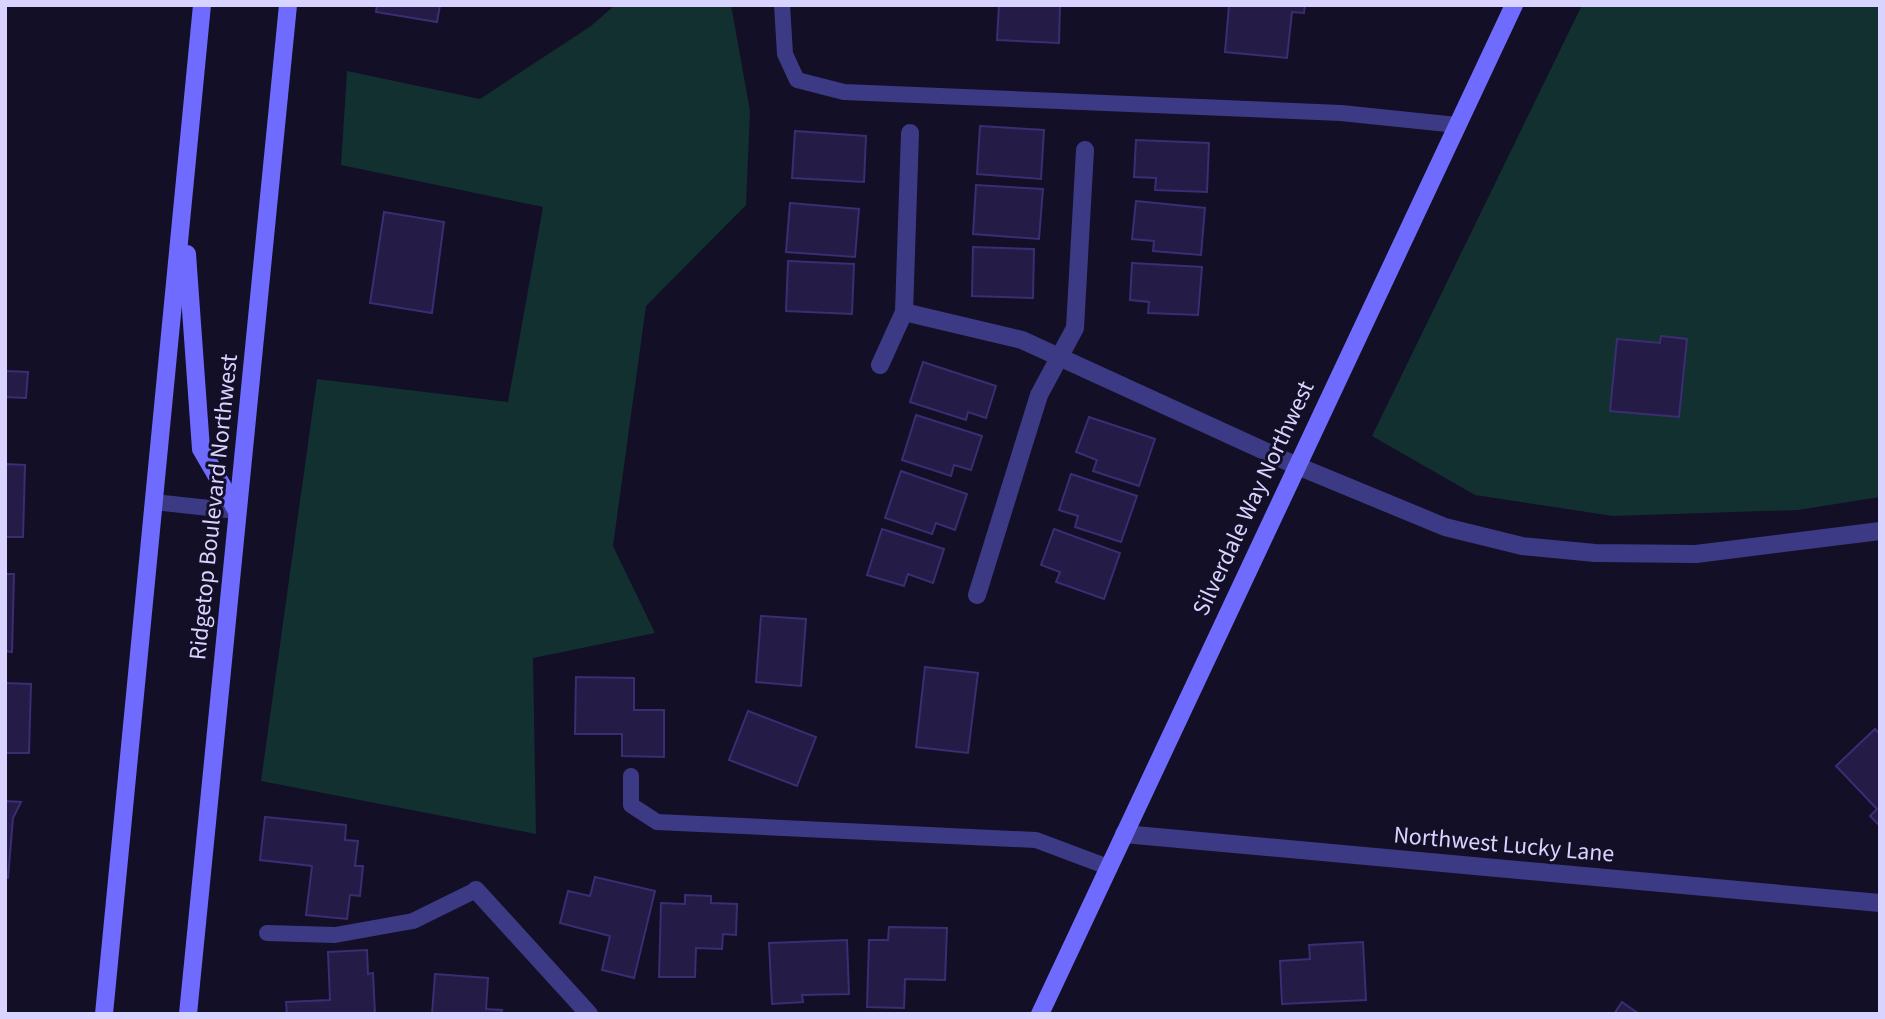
<svg xmlns="http://www.w3.org/2000/svg" width="1885" height="1019" viewBox="0 0 1885 1019" font-family="'Source Sans 3',sans-serif">
	<style>
		.green { fill: #12302f }
		.building { fill: #241b47; stroke: #3b2d73; stroke-width: 2 }
		.lines { fill: none; stroke-linecap: round; stroke-linejoin: round }
		.lane { stroke: #3d3a85; stroke-width: 16 }
		.street { stroke: #3d3a85; stroke-width: 18 }
		.secondary { stroke: #6f6bff; stroke-width: 18 }
		.labels { text-anchor: middle; stroke-width: 6; stroke-linejoin: round; paint-order: stroke }
		.street-label { font-size: 24px; fill: #d9d4ff; stroke: #130f26 }
	</style>
	<rect width="100%" height="100%" fill="#130f26"/>
	<g class="green">
		<path d="M 615,5 L 731,5 L 750,111 L 746,205 L 646,306 L 613,546 L 655,633 L 533,658 L 536,834 L 261,781 L 317,379 L 508,402 L 543,207 L 341,165 L 347,71 L 480,99 L 591,26 Z"/>
		<path d="M 1582,5 L 1880,5 L 1880,497 L 1798,510 L 1613,516 L 1475,495 L 1372,436 Z"/>
	</g>
	<g class="building">
		<path d="M 377,5 L 440,5 L 437,22 L 376,12 Z"/>
		<path d="M 999,5 L 1060,5 L 1059,43 L 997,40 Z"/>
		<path d="M 1229,5 L 1305,5 L 1304,13 L 1292,12 L 1287,58 L 1225,52 Z"/>
		<path d="M 980,126 L 1044,130 L 1041,179 L 977,174 Z"/>
		<path d="M 795,131 L 866,136 L 864,182 L 792,178 Z"/>
		<path d="M 1136,140 L 1209,143 L 1207,192 L 1155,190 L 1156,178 L 1134,177 Z"/>
		<path d="M 976,185 L 1043,189 L 1039,239 L 973,234 Z"/>
		<path d="M 1136,201 L 1205,208 L 1201,255 L 1153,251 L 1154,241 L 1132,239 Z"/>
		<path d="M 790,203 L 859,209 L 855,257 L 786,252 Z"/>
		<path d="M 384,212 L 444,222 L 432,313 L 370,303 Z"/>
		<path d="M 973,247 L 1034,249 L 1033,298 L 972,296 Z"/>
		<path d="M 788,261 L 854,264 L 852,314 L 786,311 Z"/>
		<path d="M 1132,263 L 1202,267 L 1198,315 L 1148,313 L 1149,302 L 1130,300 Z"/>
		<path d="M 1661,336 L 1687,339 L 1679,417 L 1610,411 L 1617,339 L 1660,343 Z"/>
		<path d="M 923,362 L 996,386 L 986,418 L 968,412 L 966,420 L 910,402 Z"/>
		<path d="M 5,371 L 28,372 L 26,398 L 5,397 Z"/>
		<path d="M 916,415 L 982,436 L 971,470 L 954,465 L 951,476 L 902,460 Z"/>
		<path d="M 1089,417 L 1155,439 L 1139,486 L 1093,471 L 1097,460 L 1076,452 Z"/>
		<path d="M 5,464 L 25,465 L 23,537 L 5,537 Z"/>
		<path d="M 901,471 L 967,494 L 955,530 L 936,523 L 932,534 L 885,518 Z"/>
		<path d="M 1071,474 L 1137,496 L 1121,542 L 1075,527 L 1078,516 L 1059,510 Z"/>
		<path d="M 882,529 L 944,549 L 933,583 L 908,574 L 904,586 L 867,575 Z"/>
		<path d="M 1054,529 L 1120,553 L 1104,599 L 1056,582 L 1060,572 L 1041,565 Z"/>
		<path d="M 5,574 L 14,574 L 12,652 L 5,651 Z"/>
		<path d="M 761,616 L 806,619 L 801,686 L 756,682 Z"/>
		<path d="M 925,667 L 978,673 L 968,753 L 916,747 Z"/>
		<path d="M 576,677 L 634,678 L 634,710 L 664,710 L 664,757 L 622,756 L 622,734 L 575,734 Z"/>
		<path d="M 5,683 L 31,684 L 29,753 L 5,753 Z"/>
		<path d="M 748,711 L 816,737 L 797,786 L 729,760 Z"/>
		<path d="M 1875,729 L 1880,734 L 1880,826 L 1870,816 L 1877,809 L 1836,766 Z"/>
		<path d="M 5,801 L 21,802 L 13,818 L 8,878 L 5,877 Z"/>
		<path d="M 265,817 L 346,825 L 345,840 L 358,841 L 355,866 L 363,866 L 360,896 L 350,895 L 347,919 L 306,915 L 312,866 L 260,860 Z"/>
		<path d="M 595,877 L 655,891 L 634,978 L 602,970 L 610,936 L 560,923 L 568,891 L 590,896 Z"/>
		<path d="M 685,895 L 711,896 L 711,903 L 737,904 L 736,935 L 723,934 L 722,949 L 696,948 L 695,977 L 659,977 L 661,903 L 685,904 Z"/>
		<path d="M 889,927 L 947,928 L 945,980 L 905,979 L 904,1008 L 867,1007 L 869,940 L 888,940 Z"/>
		<path d="M 847,940 L 849,994 L 802,995 L 803,1002 L 772,1004 L 769,943 Z"/>
		<path d="M 1363,942 L 1366,1000 L 1282,1004 L 1280,961 L 1310,959 L 1309,945 Z"/>
		<path d="M 367,950 L 368,974 L 373,973 L 375,1014 L 287,1014 L 286,1002 L 330,1000 L 328,952 Z"/>
		<path d="M 435,974 L 488,978 L 486,1009 L 502,1010 L 501,1014 L 432,1014 Z"/>
		<path d="M 1622,1002 L 1639,1014 L 1614,1014 Z"/>
	</g>
	<g class="lines">
		<g class="lane">
			<path d="M 782,5 L 785,54 L 797,80 L 844,92 L 1341,113 L 1457,125"/>
			<path d="M 154,502 L 237,511"/>
			<path d="M 631,776 L 631,805 L 657,822 L 1036,840 L 1108,867"/>
			<path d="M 267,933 L 335,935 L 413,921 L 476,890"/>
		</g>
		<g class="street">
			<path d="M 904,312 L 1022,340 L 1295,465 L 1445,527 L 1522,546 L 1595,553 L 1696,554 L 1880,531"/>
			<path d="M 880,365 L 904,312 L 910,133"/>
			<path d="M 977,595 L 1039,395 L 1075,328 L 1085,150"/>
			<path d="M 1124,834 L 1880,903"/>
			<path d="M 476,890 L 589,1014"/>
		</g>
		<g class="secondary">
			<path d="M 187,254 L 201,449 L 237,511"/>
			<path d="M 104,1014 L 202,5"/>
			<path d="M 188,1014 L 288,5"/>
			<path d="M 1040,1014 L 1514,5"/>
		</g>
	</g>
	<g class="labels">
		<g class="street-label">
			<text transform="translate(1253 498) rotate(-65)" y="8">Silverdale Way Northwest</text>
			<text transform="translate(213 507) rotate(-84)" y="8">Ridgetop Boulevard Northwest</text>
			<text transform="translate(1504 844) rotate(5)" y="8">Northwest Lucky Lane</text>
		</g>
	</g>
	<rect width="1885" height="1019" fill="none" stroke="#d9d4ff" stroke-width="14"/>
</svg>
